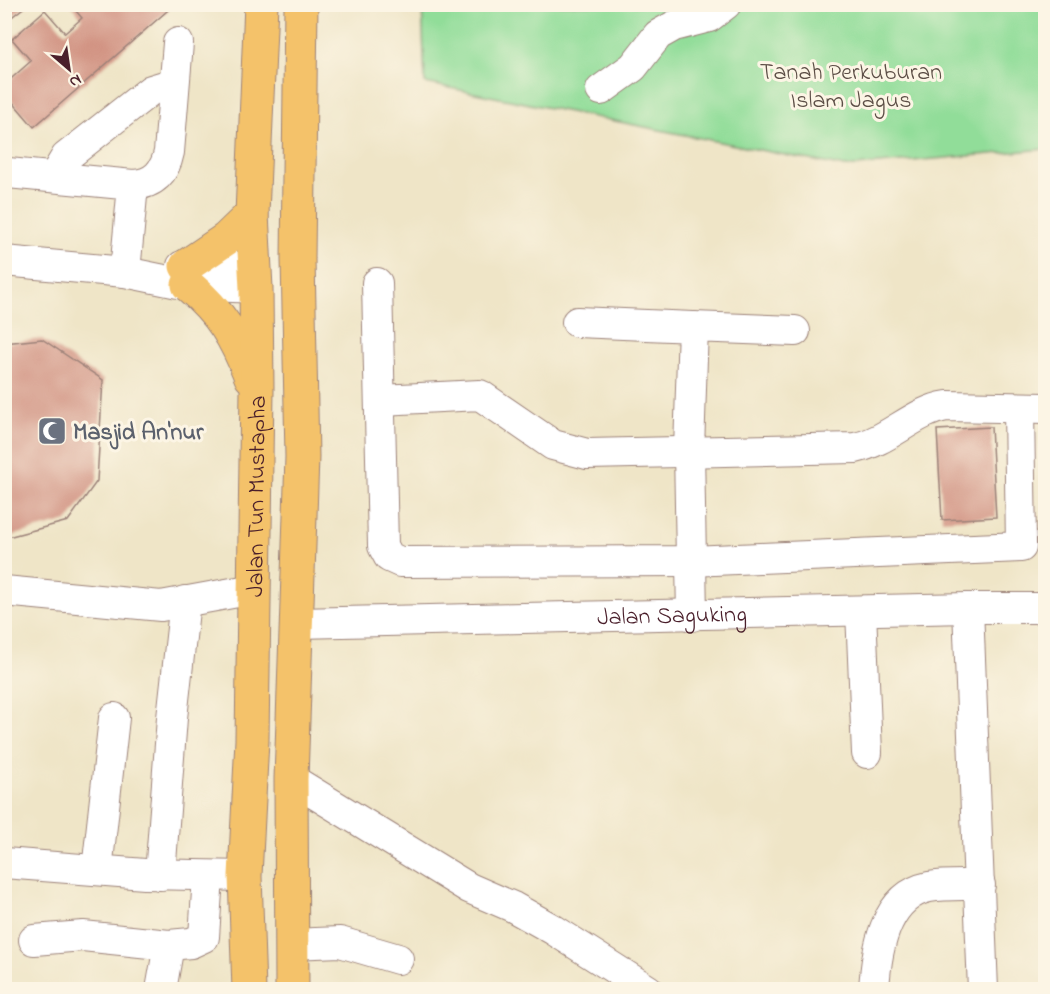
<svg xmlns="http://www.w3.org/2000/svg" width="1050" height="994" viewBox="0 0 1050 994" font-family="'Indie Flower',sans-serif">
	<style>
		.green { fill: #91dd99; stroke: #6e7e62; stroke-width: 1.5 }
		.building { fill: #d19382 }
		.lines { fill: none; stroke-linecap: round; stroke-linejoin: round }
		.minor-casing { stroke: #9c8279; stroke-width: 32 }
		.major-casing { stroke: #9c8279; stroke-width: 35 }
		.minor { stroke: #fff; stroke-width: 30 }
		.major { stroke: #f4c26a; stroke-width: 33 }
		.labels { text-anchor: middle; stroke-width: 6; stroke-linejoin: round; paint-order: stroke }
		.park-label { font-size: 24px; fill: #5c4e46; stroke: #fcf5e5 }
		.worship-label { font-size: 24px; font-weight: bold; fill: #5b616d; stroke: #fcf5e5; text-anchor: start }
		.street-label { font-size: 24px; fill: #4a1f2b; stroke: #fcf5e5 }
	</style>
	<rect width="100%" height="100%" fill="#fcf5e5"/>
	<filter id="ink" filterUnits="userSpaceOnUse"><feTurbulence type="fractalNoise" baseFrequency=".0167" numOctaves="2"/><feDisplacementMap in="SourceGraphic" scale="12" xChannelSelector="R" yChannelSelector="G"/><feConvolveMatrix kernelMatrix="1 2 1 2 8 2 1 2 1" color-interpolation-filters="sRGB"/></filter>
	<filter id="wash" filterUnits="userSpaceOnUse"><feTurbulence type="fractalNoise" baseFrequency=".008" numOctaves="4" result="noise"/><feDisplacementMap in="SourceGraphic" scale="24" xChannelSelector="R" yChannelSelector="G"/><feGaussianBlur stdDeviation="1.35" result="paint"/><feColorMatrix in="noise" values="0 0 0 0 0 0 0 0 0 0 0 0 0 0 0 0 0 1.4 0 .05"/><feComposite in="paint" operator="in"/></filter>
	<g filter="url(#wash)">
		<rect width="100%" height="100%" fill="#efe5c7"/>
		<path class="green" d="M 422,5 L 1045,5 L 1045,149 L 845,167 L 425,83 Z"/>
		<g id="blocks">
			<g class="building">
				<path d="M 70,4 L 175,4 L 34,127 L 4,92 L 4,85 L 31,61 L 12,39 L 45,10 L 65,33 L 82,18 Z"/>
				<path d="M 4,5 L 27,5 L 4,23 Z"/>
				<path d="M 42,339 L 103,380 L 97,481 L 68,521 L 4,538 L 4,343 Z"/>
				<path d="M 991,427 L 996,517 L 942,520 L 937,430 Z"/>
			</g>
		</g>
	</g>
	<g filter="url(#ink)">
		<use href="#blocks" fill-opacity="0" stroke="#9c8279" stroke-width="1.5"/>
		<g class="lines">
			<g class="minor-casing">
				<g id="minor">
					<path d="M 601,90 L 633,67 L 658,35 L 674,26 L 709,17 L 726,4"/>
					<path d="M 8,173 L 133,185 C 154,184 165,172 169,152 L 178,43"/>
					<path d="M 54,177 L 66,157 L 151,90 L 174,83"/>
					<path d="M 4,261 L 125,272 L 188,285 L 256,288"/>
					<path d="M 182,266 L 255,267"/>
					<path d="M 125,272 L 133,185"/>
					<path d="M 377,283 L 383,546 L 389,557 L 400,562 L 691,561 L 1021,547 L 1019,408"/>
					<path d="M 577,322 L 693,327"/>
					<path d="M 381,400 L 480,395 L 553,445 L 587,454 L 855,448 C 889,441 914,411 947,406 L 1046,408"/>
					<path d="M 4,591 L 161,606 L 254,589"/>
					<path d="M 968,608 L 983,990"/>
					<path d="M 861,611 L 867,753"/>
					<path d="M 692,616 L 689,450 L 693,327 L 795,331"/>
					<path id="s1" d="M 298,623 L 968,608 L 1046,608"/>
					<path d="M 291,779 L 469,888 L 513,907 L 554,930 L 648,990"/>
					<path d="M 4,863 L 145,874 L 245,876"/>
					<path d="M 97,870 L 114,718"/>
					<path d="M 160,875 L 172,718 L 185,601"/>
					<path d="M 34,940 L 83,936 L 169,945"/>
					<path d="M 291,944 L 340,942 L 398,959"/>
					<path d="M 161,990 L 169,945 L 191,943 L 204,937 L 208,876"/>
					<path d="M 874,990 C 876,952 884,896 929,887 C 945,884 963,885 980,885"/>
				</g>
			</g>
			<g class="major-casing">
				<g id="major">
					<path d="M 186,266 L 226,239 L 252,214"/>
					<path d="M 188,285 C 222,314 235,337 251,377"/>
					<path id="s2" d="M 249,990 L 245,876 L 252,740 L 257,390 L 256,288 L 252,214 L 261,4"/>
					<path d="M 292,990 L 291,779 L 302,457 L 298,259 L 301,4"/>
				</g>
			</g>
			<use href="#minor" class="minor"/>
			<use href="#major" class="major"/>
		</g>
	</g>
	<defs>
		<g id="mosque-square" transform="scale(1.5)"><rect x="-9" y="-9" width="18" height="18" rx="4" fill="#6b7280" stroke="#fcf5e5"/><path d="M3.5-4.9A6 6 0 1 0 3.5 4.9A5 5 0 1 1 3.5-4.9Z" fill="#fff"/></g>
	</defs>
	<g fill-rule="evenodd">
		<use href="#mosque-square" x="52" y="431"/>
	</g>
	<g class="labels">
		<g class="park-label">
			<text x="851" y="79">Tanah Perkuburan<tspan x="851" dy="28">Islam Jagus</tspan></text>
		</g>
		<g class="worship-label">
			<text x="73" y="439">Masjid An'nur</text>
		</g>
		<g class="street-label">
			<text dy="8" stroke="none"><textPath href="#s2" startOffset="494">Jalan Tun Mustapha</textPath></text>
			<text dy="8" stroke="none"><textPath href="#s1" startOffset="374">Jalan Saguking</textPath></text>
		</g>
	</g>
	<rect width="1050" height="994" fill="none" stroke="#fcf5e5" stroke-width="24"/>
	<g transform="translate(69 69) rotate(151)" stroke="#fcf5e5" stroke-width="4.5" paint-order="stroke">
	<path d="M0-4.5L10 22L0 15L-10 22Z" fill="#4a1f2b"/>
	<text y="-9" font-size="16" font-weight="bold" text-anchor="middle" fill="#4a1f2b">N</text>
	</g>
</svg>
